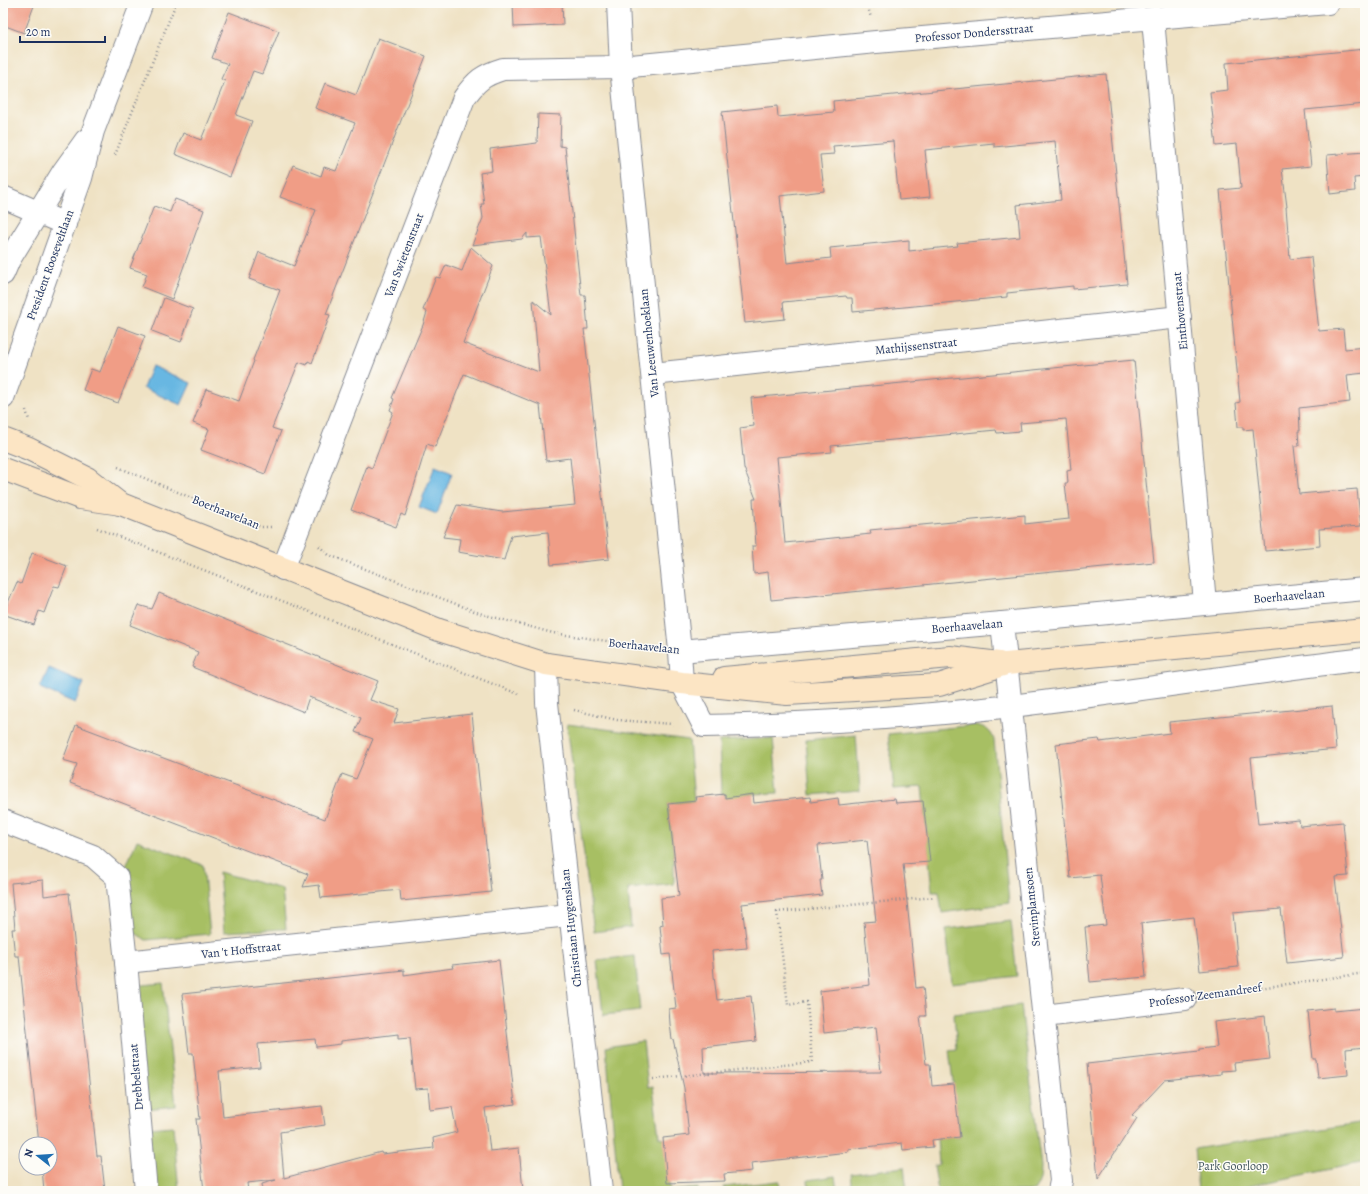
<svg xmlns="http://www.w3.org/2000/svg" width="1368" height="1194" viewBox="0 0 1368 1194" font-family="Alegreya,serif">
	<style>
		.green { fill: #a7bf64; stroke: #617761 }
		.water { fill: #67b7e2; stroke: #4173a0 }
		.building { fill: #f09d86; fill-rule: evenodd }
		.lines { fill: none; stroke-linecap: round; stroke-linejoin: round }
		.minor-casing { stroke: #858891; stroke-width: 24 }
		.tertiary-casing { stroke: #858891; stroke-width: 24 }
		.secondary-casing { stroke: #858891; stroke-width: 24 }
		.path { stroke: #858891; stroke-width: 2.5; stroke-dasharray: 1 3; stroke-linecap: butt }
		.minor { stroke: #fff; stroke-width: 22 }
		.tertiary { stroke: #fff; stroke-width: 22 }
		.secondary { stroke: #fce5c4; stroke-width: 22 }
		.labels { text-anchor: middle; stroke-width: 3; stroke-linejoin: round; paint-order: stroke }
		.street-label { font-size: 12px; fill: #1b2f5e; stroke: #fdfcf7 }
		.park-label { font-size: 12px; fill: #455a60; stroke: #fdfcf7 }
	</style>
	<rect width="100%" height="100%" fill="#fdfcf7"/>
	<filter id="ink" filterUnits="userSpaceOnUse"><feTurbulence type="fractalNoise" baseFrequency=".025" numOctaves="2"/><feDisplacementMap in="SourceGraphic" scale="8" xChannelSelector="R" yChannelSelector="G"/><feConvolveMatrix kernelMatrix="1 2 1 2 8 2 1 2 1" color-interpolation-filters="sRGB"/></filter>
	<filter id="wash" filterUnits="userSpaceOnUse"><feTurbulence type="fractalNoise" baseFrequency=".012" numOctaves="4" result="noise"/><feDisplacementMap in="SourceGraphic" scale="16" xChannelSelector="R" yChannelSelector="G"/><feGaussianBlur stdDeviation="0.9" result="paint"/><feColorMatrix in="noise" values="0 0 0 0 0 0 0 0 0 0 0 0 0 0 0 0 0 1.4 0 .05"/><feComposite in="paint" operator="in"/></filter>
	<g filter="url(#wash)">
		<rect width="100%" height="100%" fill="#efe2c4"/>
		<g class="green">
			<path d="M 567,724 L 689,740 L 694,801 L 668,804 L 674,855 L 674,884 L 628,889 L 631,927 L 594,932 Z"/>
			<path d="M 975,725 C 984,726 992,731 994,740 L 1009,903 L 942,913 L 939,892 L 932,892 L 922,787 L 894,789 L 888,734 Z"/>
			<path d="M 856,735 L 860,791 L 810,795 L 806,740 Z"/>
			<path d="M 773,738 L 778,793 L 751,794 L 726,801 L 725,794 L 721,794 L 719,741 Z"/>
			<path d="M 137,840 L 203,865 L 210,934 L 146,940 L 135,933 L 131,928 L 125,869 Z"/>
			<path d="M 219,872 L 282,889 L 286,929 L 224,932 Z"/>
			<path d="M 1011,921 L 1017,976 L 952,984 L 946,929 Z"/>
			<path d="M 635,956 L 640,1011 L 603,1015 L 597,960 Z"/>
			<path d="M 163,983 L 176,1106 L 146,1109 L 133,986 Z"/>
			<path d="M 1021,1005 L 1041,1166 C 1041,1176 1040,1183 1034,1191 L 938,1191 L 934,1166 L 939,1164 L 937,1139 L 960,1137 L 949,1050 L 957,1049 L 954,1014 Z"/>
			<path d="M 643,1041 L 648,1087 L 653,1086 L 659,1137 L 663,1138 L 670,1191 L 698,1188 L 698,1191 L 619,1191 L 606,1047 Z"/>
			<path d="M 1365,1122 L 1365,1162 L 1245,1187 L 1245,1191 L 1198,1191 L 1194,1149 Z"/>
			<path d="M 173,1126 L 179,1191 L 153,1191 L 148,1128 Z"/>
			<path d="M 904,1167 L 907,1191 L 853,1191 L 851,1174 Z"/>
			<path d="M 835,1176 L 837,1191 L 809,1191 L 808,1180 Z"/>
			<path d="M 779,1181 L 780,1191 L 724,1191 L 724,1187 Z"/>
		</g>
		<g class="water">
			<path d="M 152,366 L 191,383 L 181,405 L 143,388 Z"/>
			<path d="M 435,466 L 452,473 L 437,514 L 419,507 Z"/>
			<path d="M 49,668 L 84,683 L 75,703 L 40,688 Z"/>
		</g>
		<g id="blocks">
			<g class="building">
				<path d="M 3,3 L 35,3 L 24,33 L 3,25 Z"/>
				<path d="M 513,3 L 562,3 L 563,25 L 514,27 Z"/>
				<path d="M 229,12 L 279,31 L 262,74 L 253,71 L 236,115 L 252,121 L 230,177 L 175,154 L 183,133 L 201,140 L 225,81 L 221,79 L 228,64 L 212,58 Z"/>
				<path d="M 378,38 L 426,56 L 326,314 L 330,315 L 312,363 L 308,361 L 307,365 L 299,362 L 272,428 L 281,431 L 265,474 L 201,450 L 209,429 L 193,423 L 206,389 L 239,401 L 254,361 L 253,360 L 280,290 L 249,279 L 259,252 L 294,266 L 316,210 L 280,197 L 293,165 L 321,176 L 324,167 L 336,171 L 355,123 L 315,108 L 325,83 L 356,95 Z"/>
				<path d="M 1365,49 L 1365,104 L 1305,110 L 1311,166 L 1282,169 L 1287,207 L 1286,207 L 1290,259 L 1311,257 L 1319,331 L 1343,329 L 1345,349 L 1365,347 L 1365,373 L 1347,375 L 1350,402 L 1299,408 L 1300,431 L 1298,431 L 1299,446 L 1294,446 L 1299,494 L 1357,489 L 1361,526 L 1319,529 L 1320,546 L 1265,551 L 1253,429 L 1243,430 L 1243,427 L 1238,427 L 1236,403 L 1240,402 L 1220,190 L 1241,188 L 1237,144 L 1216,146 L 1210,92 L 1228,90 L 1226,63 Z"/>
				<path d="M 1106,74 L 1127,284 L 1073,289 L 1073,286 L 1007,293 L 1007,297 L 853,312 L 852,298 L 847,298 L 846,296 L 783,302 L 785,319 L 745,323 L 722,112 L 777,106 L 778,117 L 834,112 L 833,101 ZM 893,141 L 899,200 L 930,197 L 925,150 L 994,143 L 994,147 L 1055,141 L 1061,200 L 1017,205 L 1020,237 L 957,243 L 958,246 L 909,251 L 909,240 L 830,248 L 831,258 L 787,263 L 780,196 L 824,191 L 820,155 L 834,154 L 833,146 Z"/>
				<path d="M 538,114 L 561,115 L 560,146 L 565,147 L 581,295 L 585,295 L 588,329 L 584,329 L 609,559 L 551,565 L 548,532 L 511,536 L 504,560 L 458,552 L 460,539 L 443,537 L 457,505 L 502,512 L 575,505 L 570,458 L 546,461 L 540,405 L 464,374 L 435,447 L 427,444 L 405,516 L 401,514 L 396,527 L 351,510 L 367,466 L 372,468 L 393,412 L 390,410 L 394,399 L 392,398 L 423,325 L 427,312 L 423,310 L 436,277 L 440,278 L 446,265 L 462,271 L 471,247 L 493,266 L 463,343 L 539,372 L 533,300 L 551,315 L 541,237 L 527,238 L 527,233 L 522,239 L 472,245 L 483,218 L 481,204 L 484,204 L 480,173 L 492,171 L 490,149 L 537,143 Z"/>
				<path d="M 1365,152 L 1365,177 L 1354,178 L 1355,191 L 1330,194 L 1327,155 Z"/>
				<path d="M 175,199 L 204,210 L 172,299 L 142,287 L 147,274 L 130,268 L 154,206 L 170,212 Z"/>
				<path d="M 164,298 L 193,309 L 181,342 L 152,331 Z"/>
				<path d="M 118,326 L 145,336 L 118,403 L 83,390 L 91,369 L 100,372 Z"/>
				<path d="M 1134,360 L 1154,562 L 771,600 L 768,572 L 754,574 L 752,546 L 756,546 L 753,499 L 756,499 L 744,468 L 740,428 L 754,426 L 751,398 ZM 1066,419 L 1071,470 L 1067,471 L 1068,483 L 1065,483 L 1069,519 L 1025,524 L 1025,515 L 870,530 L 871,534 L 785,543 L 777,457 L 832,452 L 831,446 L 852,444 L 996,430 L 997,433 L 1021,431 L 1020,423 Z"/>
				<path d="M 32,553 L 67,566 L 59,587 L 54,586 L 44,613 L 39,611 L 34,625 L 3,614 L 17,582 L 21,584 Z"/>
				<path d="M 159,593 L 378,681 L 370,700 L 399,709 L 394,723 L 472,714 L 491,892 L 401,901 L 400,890 L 321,898 L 319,885 L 303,887 L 308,874 L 70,783 L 77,764 L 63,760 L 76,725 L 325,819 L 342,774 L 356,779 L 373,739 L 355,732 L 361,718 L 309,697 L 304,712 L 192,667 L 198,652 L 130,625 L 138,605 L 152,609 Z"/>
				<path d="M 1332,706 L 1336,749 L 1251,758 L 1258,824 L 1299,820 L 1300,826 L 1343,822 L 1348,876 L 1335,877 L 1344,957 L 1287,963 L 1281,909 L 1233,913 L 1238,967 L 1200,971 L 1194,917 L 1141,923 L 1146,977 L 1090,982 L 1085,927 L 1106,925 L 1100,875 L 1070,878 L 1056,744 L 1099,739 L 1100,742 L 1170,733 L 1169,722 Z"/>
				<path d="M 725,794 L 725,798 L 753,794 L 754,803 L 810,797 L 811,802 L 838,798 L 839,805 L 895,799 L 896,803 L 923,801 L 930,862 L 903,864 L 913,959 L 916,988 L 923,987 L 926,1016 L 920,1016 L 926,1064 L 930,1064 L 932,1086 L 954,1084 L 960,1137 L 932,1140 L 933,1147 L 903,1150 L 902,1143 L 848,1149 L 848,1152 L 751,1163 L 752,1171 L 724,1174 L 725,1181 L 667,1183 L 663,1138 L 689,1135 L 684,1088 L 673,1039 L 672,1039 L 670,1024 L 669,1009 L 676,1008 L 670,954 L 663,955 L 660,926 L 663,925 L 661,898 L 679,896 L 668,804 L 696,801 L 695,797 ZM 867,840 L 876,921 L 864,922 L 870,985 L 820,991 L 824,1033 L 876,1027 L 881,1072 L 704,1073 L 703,1047 L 756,1041 L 751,996 L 717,1000 L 714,976 L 712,951 L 747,948 L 742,904 L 822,895 L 820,880 L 822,880 L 818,845 Z"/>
				<path d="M 43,880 L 44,896 L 69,893 L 97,1156 L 101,1156 L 105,1191 L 44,1191 L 42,1168 L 50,1168 L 50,1144 L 39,1144 L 19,956 L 15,956 L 12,929 L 15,929 L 11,883 Z"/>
				<path d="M 499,960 L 515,1104 L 485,1108 L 490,1151 L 519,1148 L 523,1191 L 263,1191 L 262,1184 L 276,1180 L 247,1183 L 248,1191 L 204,1191 L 196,1119 L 200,1119 L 193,1053 L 189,1053 L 182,994 L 404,970 L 404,975 L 453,968 L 452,965 ZM 398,1034 L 398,1039 L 410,1038 L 415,1089 L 428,1088 L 430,1110 L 452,1107 L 457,1132 L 433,1138 L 434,1148 L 382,1154 L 381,1152 L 284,1178 L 280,1132 L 325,1125 L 322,1106 L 223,1117 L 219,1071 L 260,1067 L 258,1044 L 315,1039 L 316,1047 L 341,1044 L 341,1041 Z"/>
				<path d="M 1334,1008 L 1334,1011 L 1365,1008 L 1365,1047 L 1346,1049 L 1348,1075 L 1318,1078 L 1316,1059 L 1313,1059 L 1308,1011 Z"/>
				<path d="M 1265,1016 L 1270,1059 L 1234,1063 L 1235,1070 L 1221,1071 L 1221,1074 L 1165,1080 L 1132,1115 L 1137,1118 L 1098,1179 L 1087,1064 L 1199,1051 L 1199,1049 L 1217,1047 L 1214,1022 Z"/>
			</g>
		</g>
	</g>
	<g filter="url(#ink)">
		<use href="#blocks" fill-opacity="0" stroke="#858891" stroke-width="1"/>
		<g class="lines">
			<g class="minor-casing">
				<g id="minor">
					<path d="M 618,3 L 621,67 L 680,651 L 682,683 L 704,726 C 806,724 909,718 1011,706 C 1129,692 1247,673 1365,659"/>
					<path d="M 1153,19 L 1205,603"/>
					<path d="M 3,197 L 65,224"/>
					<path d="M 653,374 L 1180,317"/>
					<path d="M 283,569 L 464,98 C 476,81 483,75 503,69 L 621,67 L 876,42 L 1328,3"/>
					<path d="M 1002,623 L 1061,1181 L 1059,1191"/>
					<path d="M 680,651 L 1002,623 L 1365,589"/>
					<path d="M 546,664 L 547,703 L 601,1191"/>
					<path d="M 3,821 L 93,856 L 117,877 L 126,962 L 569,915"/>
					<path d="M 126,962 L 146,1191"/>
					<path d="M 1044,1016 L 1185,999"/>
				</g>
			</g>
			<g class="tertiary-casing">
				<g id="tertiary">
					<path d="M 3,274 L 9,260 L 63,172 L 86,140"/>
					<path d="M 3,398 L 81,178 L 93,131 L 142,3"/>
				</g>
			</g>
			<g class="secondary-casing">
				<g id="secondary">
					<path d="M 3,439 L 29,449 L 87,478 L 120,504"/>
					<path d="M 3,469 L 80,498 L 121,504 L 439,630 L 546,664 L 682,683 L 787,694 L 939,685 L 1006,664 L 1365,630"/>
					<path d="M 724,678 L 950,657 L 999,663"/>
				</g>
			</g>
			<g class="path">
				<path d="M 867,3 L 871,18"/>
				<path d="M 115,155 L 176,3"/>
				<path d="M 26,410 L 29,420"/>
				<path d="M 118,467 L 261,527 L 271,527"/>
				<path d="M 97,528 L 521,695"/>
				<path d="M 319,546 L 329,555 L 482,614 L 553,633 L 654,648"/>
				<path d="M 574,710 L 617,720 L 673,724"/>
				<path d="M 1210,995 L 1365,973"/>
				<path d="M 653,1079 L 812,1062 L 807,1002 L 788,1005 L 777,912 L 934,897"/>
			</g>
			<use href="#minor" class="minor"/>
			<use href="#tertiary" class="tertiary"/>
			<use href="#secondary" class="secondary"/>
		</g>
	</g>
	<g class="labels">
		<g class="street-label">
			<text transform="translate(974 33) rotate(-5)" y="4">Professor Dondersstraat</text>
			<text transform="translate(404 255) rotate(-69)" y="4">Van Swietenstraat</text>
			<text transform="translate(50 265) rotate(-70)" y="4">President Rooseveltlaan</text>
			<text transform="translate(1180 311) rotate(-95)" y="4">Einthovenstraat</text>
			<text transform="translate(649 343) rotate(-96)" y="4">Van Leeuwenhoeklaan</text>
			<text transform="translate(916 346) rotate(-6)" y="4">Mathijssenstraat</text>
			<text transform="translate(226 512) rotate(22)" y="4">Boerhaavelaan</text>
			<text transform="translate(1289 596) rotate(-5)" y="4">Boerhaavelaan</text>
			<text transform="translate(967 626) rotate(-5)" y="4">Boerhaavelaan</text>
			<text transform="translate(644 646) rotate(6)" y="4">Boerhaavelaan</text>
			<text transform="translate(1032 907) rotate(-96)" y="4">Stevinplantsoen</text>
			<text transform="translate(571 928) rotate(-96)" y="4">Christiaan Huygenslaan</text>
			<text transform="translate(241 950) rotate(-6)" y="4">Van 't Hoffstraat</text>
			<text transform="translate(1205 995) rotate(-8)" y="4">Professor Zeemandreef</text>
			<text transform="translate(136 1077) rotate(-95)" y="4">Drebbelstraat</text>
		</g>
		<g class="park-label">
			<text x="1233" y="1170">Park Goorloop</text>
		</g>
	</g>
	<rect width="1368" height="1194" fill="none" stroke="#fdfcf7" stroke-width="16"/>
	<g transform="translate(38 1156) rotate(287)"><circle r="19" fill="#fdfcf7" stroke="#a3aaba"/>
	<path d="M0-3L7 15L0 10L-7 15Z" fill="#1f6fb2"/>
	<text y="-6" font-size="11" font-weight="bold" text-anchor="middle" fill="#1b2f5e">N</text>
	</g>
	<path d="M20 36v6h85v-6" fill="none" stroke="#1b2f5e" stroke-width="2"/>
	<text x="26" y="36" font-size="12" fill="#1b2f5e" stroke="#fdfcf7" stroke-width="3" paint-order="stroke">20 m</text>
</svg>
